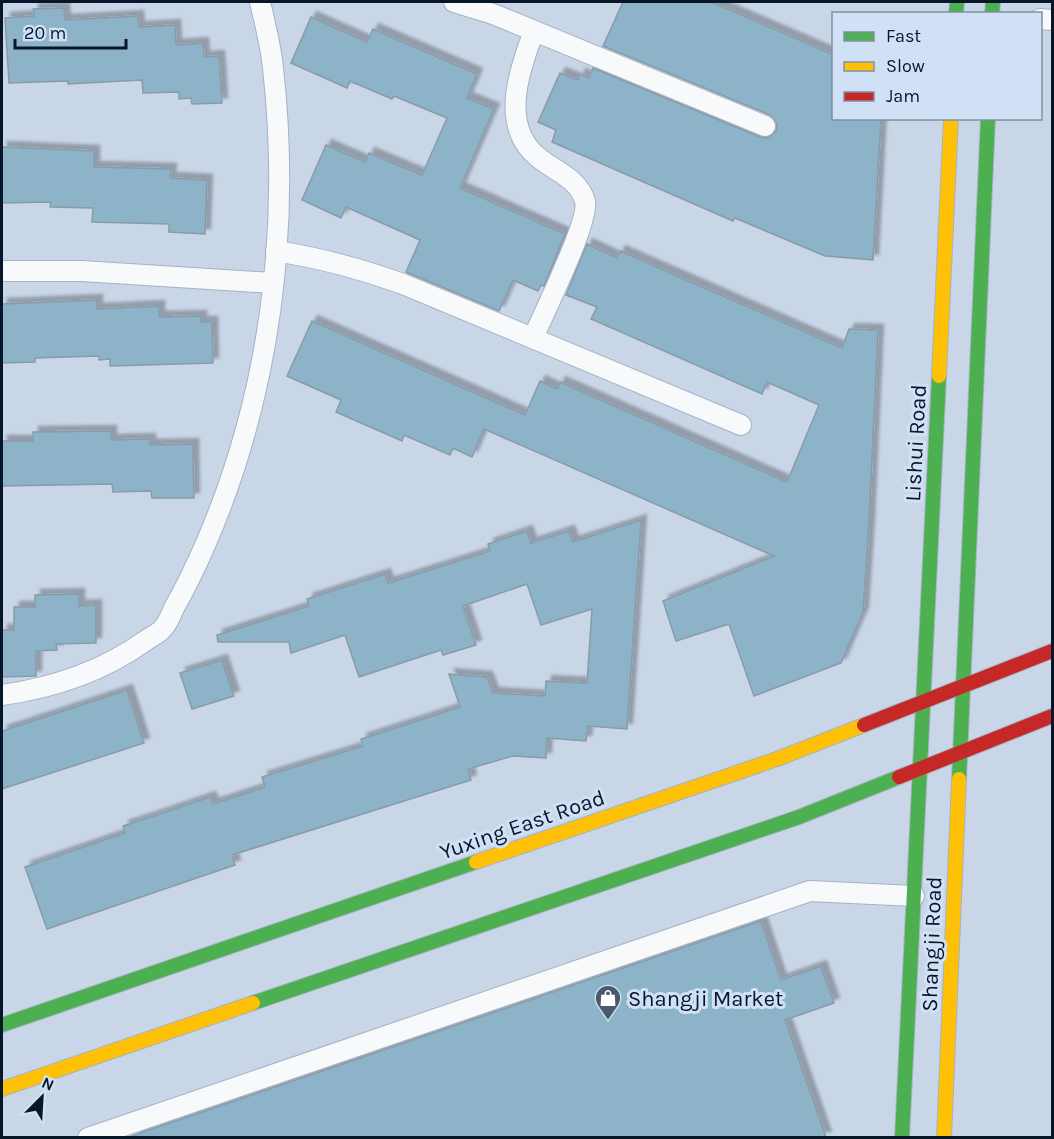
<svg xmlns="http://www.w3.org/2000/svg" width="1054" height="1139" viewBox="0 0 1054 1139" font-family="Karla,sans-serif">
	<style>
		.building { fill: #8cb3c7; stroke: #899ba9; stroke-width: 1.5; filter: url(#shadow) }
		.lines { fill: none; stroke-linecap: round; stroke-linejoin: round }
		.lane-casing { stroke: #a5b2c3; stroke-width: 22 }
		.fast-casing { stroke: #a5b2c3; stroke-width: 16 }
		.slow-casing { stroke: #a5b2c3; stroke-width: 16 }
		.jam-casing { stroke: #a5b2c3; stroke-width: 16 }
		.lane { stroke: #f7f9fb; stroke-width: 20 }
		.fast { stroke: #4caf50; stroke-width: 14 }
		.slow { stroke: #ffc107; stroke-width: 14 }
		.jam { stroke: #c62828; stroke-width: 14 }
		.labels { text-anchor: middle; stroke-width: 6; stroke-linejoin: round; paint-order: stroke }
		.street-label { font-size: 22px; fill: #071629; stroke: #d0e1f6 }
		.poi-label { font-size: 22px; fill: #071629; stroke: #d0e1f6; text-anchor: start }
	</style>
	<defs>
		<filter id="shadow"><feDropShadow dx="5.5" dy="-5.5" stdDeviation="1.5" flood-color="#0004"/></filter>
	</defs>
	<rect width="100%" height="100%" fill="#c9d6e7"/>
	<g class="building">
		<path d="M 623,2 L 711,2 L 834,55 L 834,118 L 881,118 L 873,260 L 825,256 L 735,218 L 733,221 L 552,142 L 556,130 L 538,122 L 560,73 L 578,80 L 580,74 L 589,78 L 593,68 L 760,137 L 767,138 L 776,131 L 777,124 L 770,115 L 603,46 Z"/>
		<path d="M 64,8 L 65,20 L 138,16 L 139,27 L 175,25 L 176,45 L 203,43 L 204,57 L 219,56 L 222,103 L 192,104 L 191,98 L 179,99 L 179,92 L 143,93 L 142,80 L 68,84 L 68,81 L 9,83 L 5,18 L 34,16 L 33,9 Z"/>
		<path d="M 311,17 L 367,42 L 373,29 L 477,74 L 467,98 L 494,109 L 460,188 L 565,234 L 544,286 L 541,285 L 538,291 L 513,280 L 499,311 L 406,272 L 420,240 L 346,207 L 341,218 L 302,200 L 326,145 L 365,162 L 369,153 L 422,175 L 447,118 L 394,96 L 392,99 L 350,81 L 347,88 L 291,63 Z"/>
		<path d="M 2,147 L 94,151 L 94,167 L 171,169 L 170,178 L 207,180 L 205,234 L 169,232 L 169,224 L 92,222 L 93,208 L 50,207 L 51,202 L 2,203 Z"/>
		<path d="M 587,244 L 617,258 L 620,251 L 842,348 L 849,329 L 878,330 L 869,524 L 863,612 L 841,663 L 754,696 L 729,624 L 676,641 L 663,601 L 774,556 L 484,429 L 472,457 L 453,448 L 450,455 L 404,435 L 402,441 L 336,412 L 341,400 L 287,376 L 312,321 L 525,415 L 540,381 L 557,389 L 560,382 L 787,482 L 819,405 L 767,382 L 762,394 L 591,319 L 597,307 L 566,295 Z"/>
		<path d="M 97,300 L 97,309 L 159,306 L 159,317 L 201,316 L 201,322 L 212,322 L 213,363 L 110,366 L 110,359 L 99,360 L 99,356 L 35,358 L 35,362 L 2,363 L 2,304 Z"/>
		<path d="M 111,431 L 111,440 L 150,439 L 150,445 L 193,444 L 194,498 L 152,498 L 151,491 L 113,492 L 112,484 L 2,486 L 2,441 L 33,441 L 33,432 Z"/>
		<path d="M 641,520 L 627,729 L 588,726 L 586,741 L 547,738 L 546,758 L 513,756 L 468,769 L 471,780 L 232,855 L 235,865 L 47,929 L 25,867 L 125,833 L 123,826 L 157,815 L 210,797 L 213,804 L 265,787 L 262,777 L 363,746 L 361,739 L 460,707 L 449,674 L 487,677 L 493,693 L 545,696 L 546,681 L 587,683 L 592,609 L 541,625 L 527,584 L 463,606 L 476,645 L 443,655 L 441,650 L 359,677 L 345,635 L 291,653 L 289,642 L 218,642 L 217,635 L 309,606 L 307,599 L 385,574 L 388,583 L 490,551 L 488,544 L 527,531 L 531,543 L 569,531 L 573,542 Z"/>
		<path d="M 79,594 L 79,606 L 96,605 L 96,643 L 56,644 L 57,650 L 36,651 L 36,676 L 2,677 L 2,630 L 14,630 L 14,607 L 35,607 L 35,595 Z"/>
		<path d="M 222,660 L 234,696 L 192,709 L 180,673 Z"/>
		<path d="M 127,690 L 144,743 L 2,789 L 2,731 Z"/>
		<path d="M 761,921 L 781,980 L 821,966 L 834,1003 L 785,1020 L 826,1137 L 133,1137 L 132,1136 Z"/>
	</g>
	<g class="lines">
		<g class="lane-casing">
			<g id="lane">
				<path d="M 454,2 L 493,14 L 765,126"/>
				<path d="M 1040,19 L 1052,20"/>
				<path d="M 276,251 C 320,258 362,269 403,284 L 741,425"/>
				<path d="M 2,271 L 82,271 L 273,283"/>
				<path d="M 533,338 C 543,315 590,220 585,201 C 578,178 556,172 539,158 C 499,127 519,70 534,31"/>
				<path d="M 2,695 C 52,688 103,671 145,641 C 150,637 159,634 163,628 C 168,623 171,615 174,608 C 186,587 196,566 206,543 C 270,395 291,229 273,68 C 271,46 265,24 260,2"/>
				<path d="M 88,1138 L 810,891 L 914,896"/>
			</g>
		</g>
		<g class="fast-casing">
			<g id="fast">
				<path d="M 956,14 L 957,2"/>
				<path d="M 992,14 L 993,2"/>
				<path d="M 959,779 L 988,118"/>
				<path d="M 253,1003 L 799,817 L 899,777"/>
				<path d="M 2,1025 L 476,862"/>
				<path d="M 902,1138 L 939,376"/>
			</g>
		</g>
		<g class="slow-casing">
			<g id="slow">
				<path d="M 939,376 L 951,118"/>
				<path d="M 476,862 L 777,759 L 864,725"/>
				<path d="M 2,1089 L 253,1003"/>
				<path d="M 944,1138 L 959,779"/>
			</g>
		</g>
		<g class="jam-casing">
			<g id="jam">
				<path d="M 864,725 L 1052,651"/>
				<path d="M 899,777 L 1052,716"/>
			</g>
		</g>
		<use href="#lane" class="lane"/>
		<use href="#fast" class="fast"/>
		<use href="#slow" class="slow"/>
		<use href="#jam" class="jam"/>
	</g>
	<defs>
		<g id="shop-pin" transform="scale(1.35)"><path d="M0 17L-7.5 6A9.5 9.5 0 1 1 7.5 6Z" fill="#4b596c" stroke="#d0e1f6"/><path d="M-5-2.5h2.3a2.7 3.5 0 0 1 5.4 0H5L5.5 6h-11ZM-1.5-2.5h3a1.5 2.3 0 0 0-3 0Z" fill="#fff"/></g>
	</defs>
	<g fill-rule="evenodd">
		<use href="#shop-pin" x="608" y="998"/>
	</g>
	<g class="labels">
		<g class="street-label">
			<text transform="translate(915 443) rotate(-87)" y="8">Lishui Road</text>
			<text transform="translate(522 824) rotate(-19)" y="8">Yuxing East Road</text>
			<text transform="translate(931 944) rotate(-88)" y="8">Shangji Road</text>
		</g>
		<g class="poi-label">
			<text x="628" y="1006">Shangji Market</text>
		</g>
	</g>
	<rect width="1054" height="1139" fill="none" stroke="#071629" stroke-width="6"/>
	<rect x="832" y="12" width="210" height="108" fill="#d0e1f6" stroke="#8090a4" stroke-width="1.5"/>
	<rect x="844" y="32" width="30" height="9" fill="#4caf50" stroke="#8090a4" stroke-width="1.5"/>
	<text x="886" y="42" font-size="18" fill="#071629">Fast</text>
	<rect x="844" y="62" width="30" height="9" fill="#ffc107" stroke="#8090a4" stroke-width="1.5"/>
	<text x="886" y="72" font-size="18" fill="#071629">Slow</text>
	<rect x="844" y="92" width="30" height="9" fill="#c62828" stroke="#8090a4" stroke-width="1.5"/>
	<text x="886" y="102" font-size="18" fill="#071629">Jam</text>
	<g transform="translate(42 1097) rotate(24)" stroke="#d0e1f6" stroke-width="4.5" paint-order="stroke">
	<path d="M0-4.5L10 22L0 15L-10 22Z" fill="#071629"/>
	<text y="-9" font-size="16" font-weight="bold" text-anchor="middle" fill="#071629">N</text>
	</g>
	<path d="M15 39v9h111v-9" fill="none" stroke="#071629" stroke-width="3"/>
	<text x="24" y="39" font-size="18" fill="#071629" stroke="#d0e1f6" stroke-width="4.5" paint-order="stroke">20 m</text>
</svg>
